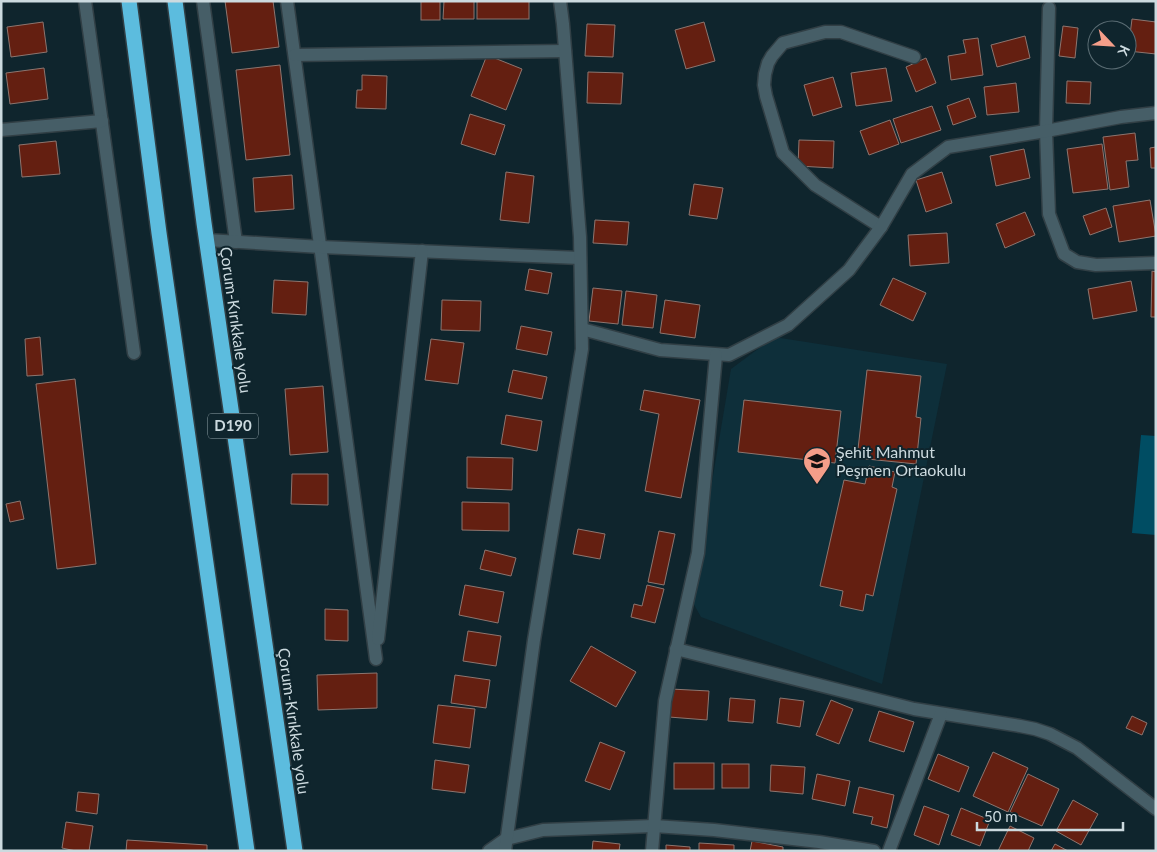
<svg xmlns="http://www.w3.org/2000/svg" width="1157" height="852" viewBox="0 0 1157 852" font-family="Lato,sans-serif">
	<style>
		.built { fill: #0e2f3a }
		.green { fill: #004d63 }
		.building { fill: #641f11; stroke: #8d756f }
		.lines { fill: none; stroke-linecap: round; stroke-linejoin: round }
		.minor-casing { stroke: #313f45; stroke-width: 15 }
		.highway-casing { stroke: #313f45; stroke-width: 18 }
		.minor { stroke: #465e67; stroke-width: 12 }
		.highway { stroke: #5cbcde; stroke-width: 15 }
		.labels { text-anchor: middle; stroke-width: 4; stroke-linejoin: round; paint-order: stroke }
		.shield { fill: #0f252d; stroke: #93a4aa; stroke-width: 1 }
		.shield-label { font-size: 15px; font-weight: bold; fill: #ccdadf }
		.street-label { font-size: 16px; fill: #ccdadf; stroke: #0f252d }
		.poi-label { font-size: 16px; fill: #ccdadf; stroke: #0f252d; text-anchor: start }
	</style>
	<rect width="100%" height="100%" fill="#0f252d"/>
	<path class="built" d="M 774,337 L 947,364 L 882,684 L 701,617 L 692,601 L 731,369 Z"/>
	<path class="green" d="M 1141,435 L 1156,436 L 1156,535 L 1132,533 Z"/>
	<g class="building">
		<path d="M 225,1 L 273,1 L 279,47 L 232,53 Z"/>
		<rect x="421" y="1" width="19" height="19"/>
		<path d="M 444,1 L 474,1 L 474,19 L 443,19 Z"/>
		<rect x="477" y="1" width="52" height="18"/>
		<path d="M 1132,19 L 1156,22 L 1156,54 L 1128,51 Z"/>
		<path d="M 43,22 L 47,52 L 11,57 L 7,27 Z"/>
		<path d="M 704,22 L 715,61 L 686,69 L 675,30 Z"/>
		<path d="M 587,24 L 615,25 L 613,57 L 585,56 Z"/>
		<path d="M 1063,26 L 1078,28 L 1075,58 L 1059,56 Z"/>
		<path d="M 1025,36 L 1030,58 L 997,67 L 991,45 Z"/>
		<path d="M 978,38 L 983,75 L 951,80 L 948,56 L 966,53 L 963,40 Z"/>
		<path d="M 487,55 L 522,69 L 506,110 L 471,96 Z"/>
		<path d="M 926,58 L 936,83 L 916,92 L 906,67 Z"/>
		<path d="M 280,65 L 290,155 L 246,160 L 236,70 Z"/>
		<path d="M 44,68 L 48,99 L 10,104 L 6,73 Z"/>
		<path d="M 886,68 L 892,101 L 856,106 L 851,73 Z"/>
		<path d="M 588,72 L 623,73 L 621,104 L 587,103 Z"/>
		<path d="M 362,75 L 387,76 L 386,109 L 356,108 L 357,90 L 362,90 Z"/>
		<path d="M 833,77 L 842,107 L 813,116 L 804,85 Z"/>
		<path d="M 1067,81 L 1091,82 L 1090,104 L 1066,103 Z"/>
		<path d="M 1016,83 L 1019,112 L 987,115 L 984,87 Z"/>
		<path d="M 969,98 L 976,117 L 953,125 L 947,106 Z"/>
		<path d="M 932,106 L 941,130 L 901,143 L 893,119 Z"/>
		<path d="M 470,114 L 505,125 L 495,155 L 461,144 Z"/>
		<path d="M 890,120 L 899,144 L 869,155 L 860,131 Z"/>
		<path d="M 1135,133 L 1138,160 L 1126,161 L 1129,187 L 1110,190 L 1103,137 Z"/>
		<path d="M 799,140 L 834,141 L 833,168 L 798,166 Z"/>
		<path d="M 56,141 L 60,174 L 22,177 L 19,145 Z"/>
		<path d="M 1102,144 L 1108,189 L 1073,193 L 1067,149 Z"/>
		<path d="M 1156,147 L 1156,168 L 1151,168 L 1150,148 Z"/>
		<path d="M 1024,149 L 1030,178 L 996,186 L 990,156 Z"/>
		<path d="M 506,172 L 534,176 L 529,223 L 500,220 Z"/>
		<path d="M 942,172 L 952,203 L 926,212 L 916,180 Z"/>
		<path d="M 292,175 L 294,209 L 255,212 L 253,178 Z"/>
		<path d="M 694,184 L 723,188 L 717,219 L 689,215 Z"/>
		<path d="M 1150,200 L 1156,236 L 1119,242 L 1113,206 Z"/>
		<path d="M 1106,208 L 1112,227 L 1090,235 L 1083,216 Z"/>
		<path d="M 1025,212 L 1035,235 L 1005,248 L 996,224 Z"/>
		<path d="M 595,220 L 629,222 L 627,245 L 593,243 Z"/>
		<path d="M 947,233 L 949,263 L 910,266 L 908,235 Z"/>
		<path d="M 529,269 L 552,273 L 548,294 L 525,290 Z"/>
		<path d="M 1152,271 L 1156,272 L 1156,317 L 1151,317 Z"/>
		<path d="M 893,278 L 926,293 L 913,321 L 880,305 Z"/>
		<path d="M 274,280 L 308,282 L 306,315 L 272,313 Z"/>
		<path d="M 1131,281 L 1137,311 L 1093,319 L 1088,289 Z"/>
		<path d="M 593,288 L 622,291 L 618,324 L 589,321 Z"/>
		<path d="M 626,291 L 657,295 L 653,328 L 622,325 Z"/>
		<path d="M 442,300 L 481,301 L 480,331 L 441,330 Z"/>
		<path d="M 665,300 L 700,305 L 695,338 L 660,333 Z"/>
		<path d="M 521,326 L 552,332 L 547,355 L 516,349 Z"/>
		<path d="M 40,337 L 43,375 L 27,376 L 25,339 Z"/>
		<path d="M 431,339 L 464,343 L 458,384 L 425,380 Z"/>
		<path d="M 513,370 L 547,377 L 542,399 L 508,392 Z"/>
		<path d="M 867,370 L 921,376 L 916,417 L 921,418 L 916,464 L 857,458 Z"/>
		<path d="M 75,379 L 96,564 L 57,569 L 36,384 Z"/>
		<path d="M 323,386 L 328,452 L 290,455 L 285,389 Z"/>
		<path d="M 644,390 L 700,400 L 681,498 L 645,491 L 659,414 L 640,410 Z"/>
		<path d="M 744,400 L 841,411 L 835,463 L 738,452 Z"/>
		<path d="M 506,415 L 542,421 L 537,451 L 501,444 Z"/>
		<path d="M 467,457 L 513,458 L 512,490 L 467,488 Z"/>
		<path d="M 869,466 L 895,472 L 892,487 L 897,489 L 873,596 L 866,594 L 863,611 L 840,606 L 843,591 L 820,586 L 844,480 L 865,484 Z"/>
		<path d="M 292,474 L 328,474 L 328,505 L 291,504 Z"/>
		<path d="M 20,501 L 24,519 L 10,522 L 6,504 Z"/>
		<path d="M 462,502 L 509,503 L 509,531 L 462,530 Z"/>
		<path d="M 578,529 L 605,534 L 600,559 L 573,554 Z"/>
		<path d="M 659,531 L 675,534 L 664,585 L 648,582 Z"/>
		<path d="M 485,550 L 516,558 L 511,576 L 480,569 Z"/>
		<path d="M 465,585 L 504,592 L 498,623 L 459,615 Z"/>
		<path d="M 647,585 L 664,589 L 655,623 L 631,617 L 634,604 L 642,606 Z"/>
		<path d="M 325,609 L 348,610 L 348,641 L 325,640 Z"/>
		<path d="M 468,631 L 501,636 L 496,666 L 463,661 Z"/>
		<path d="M 591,646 L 636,672 L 616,707 L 570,681 Z"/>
		<path d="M 377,673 L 377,708 L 318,710 L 317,675 Z"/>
		<path d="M 455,675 L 490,680 L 486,708 L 451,703 Z"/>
		<path d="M 671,689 L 709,691 L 707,720 L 669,717 Z"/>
		<path d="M 730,698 L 755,700 L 753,723 L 728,721 Z"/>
		<path d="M 780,698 L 804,701 L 800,727 L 777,723 Z"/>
		<path d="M 831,700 L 853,709 L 839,744 L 816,735 Z"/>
		<path d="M 438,705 L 475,709 L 470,748 L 433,743 Z"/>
		<path d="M 879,711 L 914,722 L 904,752 L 869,741 Z"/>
		<path d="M 1132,716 L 1147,723 L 1142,735 L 1126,728 Z"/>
		<path d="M 600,742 L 625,752 L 610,790 L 585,781 Z"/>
		<path d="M 993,752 L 1028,768 L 1008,812 L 973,796 Z"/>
		<path d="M 938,754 L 969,767 L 959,792 L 928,779 Z"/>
		<path d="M 435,760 L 469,765 L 465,793 L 432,789 Z"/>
		<rect x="674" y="763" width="40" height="26"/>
		<rect x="722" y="764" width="27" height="24"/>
		<path d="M 771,765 L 805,767 L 803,794 L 770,791 Z"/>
		<path d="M 817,774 L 850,781 L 845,806 L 812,799 Z"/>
		<path d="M 1028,774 L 1059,789 L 1042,826 L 1010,812 Z"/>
		<path d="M 859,787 L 894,795 L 887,828 L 871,824 L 873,817 L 853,813 Z"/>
		<path d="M 78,792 L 99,794 L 97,814 L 76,811 Z"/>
		<path d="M 1073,800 L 1098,814 L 1081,845 L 1056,831 Z"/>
		<path d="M 924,806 L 949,815 L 939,845 L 914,835 Z"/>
		<path d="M 961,808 L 990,820 L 980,846 L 951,835 Z"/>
		<path d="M 66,822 L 93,826 L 89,851 L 76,851 L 62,848 Z"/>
		<path d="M 1010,826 L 1034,838 L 1028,851 L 998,851 Z"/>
		<path d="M 127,840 L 207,845 L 207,851 L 126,851 Z"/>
		<path d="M 593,841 L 620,844 L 619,851 L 592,851 Z"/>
		<path d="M 752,841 L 783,847 L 783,851 L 750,851 Z"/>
		<path d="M 699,843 L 734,845 L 734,851 L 699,851 Z"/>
		<path d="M 1055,844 L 1068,851 L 1051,851 Z"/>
		<path d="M 666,845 L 690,847 L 690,851 L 666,851 Z"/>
	</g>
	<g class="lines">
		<g class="minor-casing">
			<g id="minor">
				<path d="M 85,1 L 134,353"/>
				<path d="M 203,1 L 236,242"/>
				<path d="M 287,1 L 376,659"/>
				<path d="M 1049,8 L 1046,131 L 1049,214 L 1064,254 L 1077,262 L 1096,265 L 1156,263"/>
				<path d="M 295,55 L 565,51"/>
				<path d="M 1,130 L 102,121"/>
				<path d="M 881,227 L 815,185 L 783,153 L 766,96 L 764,85 L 765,74 L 768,63 L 772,56 L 783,43 L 825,32 L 841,32 L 914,57"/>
				<path d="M 207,240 L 321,247 L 580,258"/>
				<path d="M 582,329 L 660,350 L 729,355 L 788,325 L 849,270 L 881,227 L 912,174 L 948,147 L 1046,131 L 1121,117 L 1156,113"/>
				<path d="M 378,639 L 422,251"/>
				<path d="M 676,649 L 914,709 L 1020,726 L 1035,729 L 1050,734 L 1077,748 L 1156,809"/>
				<path d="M 489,851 L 506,839 L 543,830 L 654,826 L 714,830 L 819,842 L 874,851"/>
				<path d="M 505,851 L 534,640 L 582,349 L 580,237 L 563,24 L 560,1"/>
				<path d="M 652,851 L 665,701 L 698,553 L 716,355"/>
				<path d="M 889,851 L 941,714"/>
			</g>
		</g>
		<g class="highway-casing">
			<g id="highway">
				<path d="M 129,1 L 159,233 L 247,851"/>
				<path d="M 175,1 L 204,223 L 295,851"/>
			</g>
		</g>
		<use href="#minor" class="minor"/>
		<use href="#highway" class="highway"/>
	</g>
	<defs>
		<g id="school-pin" transform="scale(1.4375)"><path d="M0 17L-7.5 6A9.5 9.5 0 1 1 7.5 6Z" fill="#f49e89" stroke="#0f252d"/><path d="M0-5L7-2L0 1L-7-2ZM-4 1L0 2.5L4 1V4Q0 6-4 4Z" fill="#111"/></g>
	</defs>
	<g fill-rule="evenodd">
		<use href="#school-pin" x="817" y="461"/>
	</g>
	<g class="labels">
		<rect class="shield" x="208" y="413.5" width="50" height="25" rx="4"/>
		<g class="shield-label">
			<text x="233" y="431">D190</text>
		</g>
		<g class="street-label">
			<text transform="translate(236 320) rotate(82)" y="6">Çorum-Kırıkkale yolu</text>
			<text transform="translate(294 721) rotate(82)" y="6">Çorum-Kırıkkale yolu</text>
		</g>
		<g class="poi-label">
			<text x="836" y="458">Şehit Mahmut<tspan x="836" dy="18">Peşmen Ortaokulu</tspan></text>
		</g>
	</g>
	<rect width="1157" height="852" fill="none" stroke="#ccdadf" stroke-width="5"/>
	<g transform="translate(1112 45) rotate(115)"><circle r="24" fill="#0f252d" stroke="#5b6d74"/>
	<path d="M0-4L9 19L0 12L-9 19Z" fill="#f49e89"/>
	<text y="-8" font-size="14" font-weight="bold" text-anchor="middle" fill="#ccdadf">K</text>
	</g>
	<path d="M977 822v8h146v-8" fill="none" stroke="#ccdadf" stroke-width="2.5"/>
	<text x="984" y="822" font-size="15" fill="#ccdadf" stroke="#0f252d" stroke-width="4" paint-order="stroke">50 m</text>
</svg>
